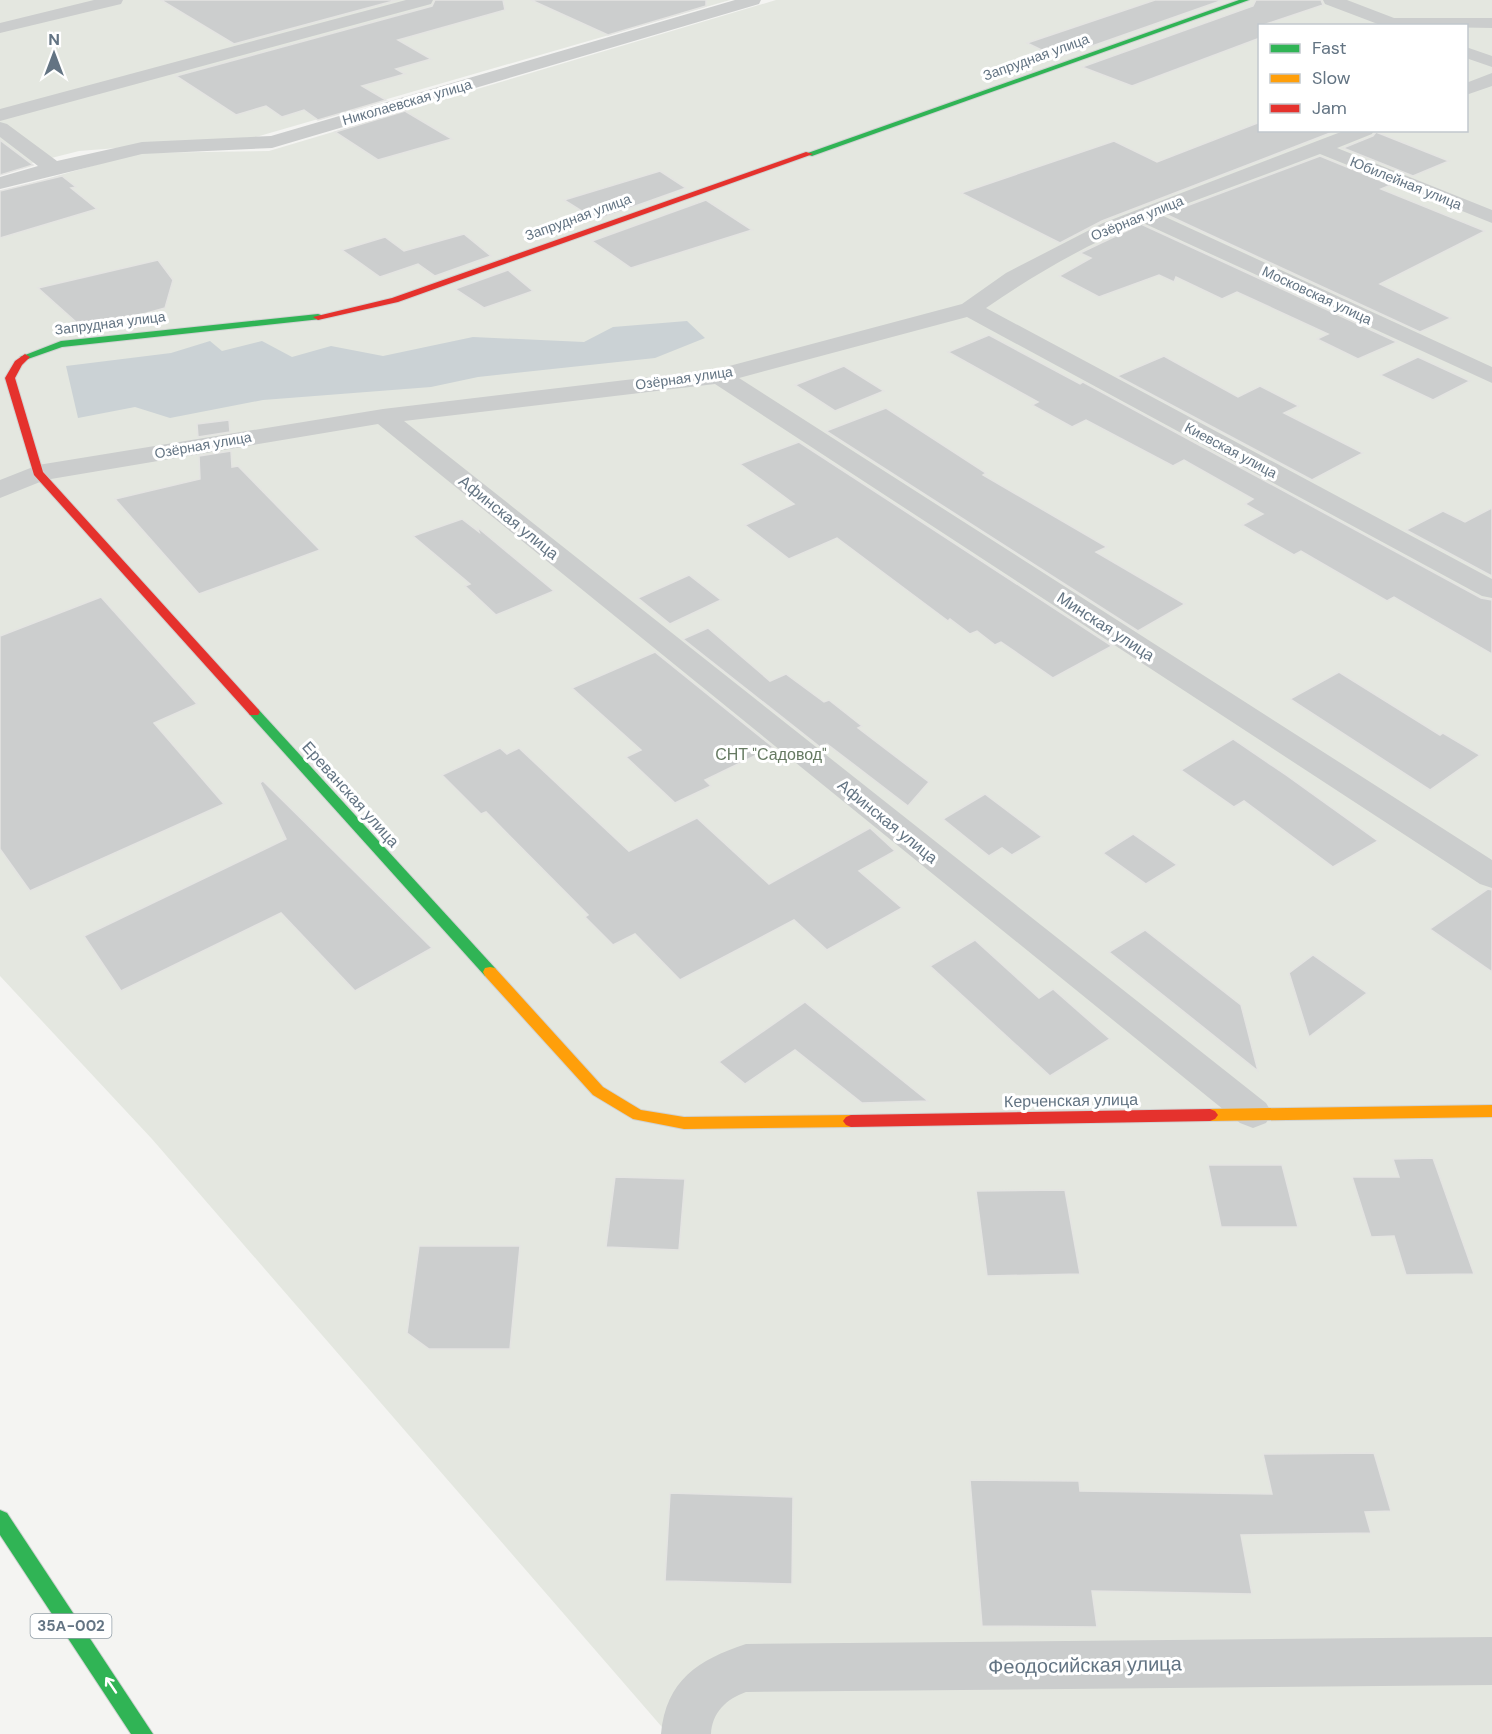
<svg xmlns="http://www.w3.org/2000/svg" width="1492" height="1734" viewBox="0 0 1492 1734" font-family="'DM Sans',sans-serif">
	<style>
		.green { fill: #e4e7e0; fill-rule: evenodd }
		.water { fill: #cbd2d5 }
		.building { fill: #cccece; stroke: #e4e4e2; stroke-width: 1.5 }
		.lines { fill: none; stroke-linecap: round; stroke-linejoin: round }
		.fast-casing { stroke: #d0d2d2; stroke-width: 2 }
		.slow-casing { stroke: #d0d2d2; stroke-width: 2 }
		.jam-casing { stroke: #d0d2d2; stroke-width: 2 }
		.street { fill: #cbcdcd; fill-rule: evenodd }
		.fast { fill: #30b455; fill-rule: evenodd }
		.slow { fill: #ff9f0a; fill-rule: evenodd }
		.jam { fill: #e5322d; fill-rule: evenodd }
		.oneway { stroke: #fff }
		.labels { text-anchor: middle; stroke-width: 6; stroke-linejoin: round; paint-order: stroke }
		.far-street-label { font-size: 14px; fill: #637483; stroke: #fff }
		.shield { fill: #fff; stroke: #929ea8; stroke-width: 1.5 }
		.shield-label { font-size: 15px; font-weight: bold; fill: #637483 }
		.street-label { font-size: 16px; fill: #637483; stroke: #fff }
		.park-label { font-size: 16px; fill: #667a62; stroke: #fff }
		.near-street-label { font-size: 20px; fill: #637483; stroke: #fff }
	</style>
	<rect width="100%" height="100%" fill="#f4f4f2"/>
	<g class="green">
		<path d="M 0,0 L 730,0 L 256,137 L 79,151 L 0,171 Z"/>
		<path d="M 776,0 L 1492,0 L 1492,1734 L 668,1734 L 152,1139 L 0,976 L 0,192 L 138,153 L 269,151 ZM 1260,26 L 1466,26 L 1466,130 L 1260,130 Z"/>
	</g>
	<path class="water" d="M 687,321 L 705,338 L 655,358 L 478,377 L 431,387 L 263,400 L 170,418 L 135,407 L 78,418 L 66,366 L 171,353 L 210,341 L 222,351 L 262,341 L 292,357 L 331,346 L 383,356 L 473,337 L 584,342 L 613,327 Z"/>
	<g class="building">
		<path d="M 161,0 L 397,0 L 234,44 Z"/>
		<path d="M 435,0 L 503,0 L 505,10 L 398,40 L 431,59 L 396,69 L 405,74 L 362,86 L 386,100 L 318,120 L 304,110 L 282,117 L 266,106 L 236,115 L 176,76 L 432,6 Z"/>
		<path d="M 531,0 L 706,0 L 706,6 L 608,35 Z"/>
		<path d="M 1155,0 L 1223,0 L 1058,58 L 1027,43 Z"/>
		<path d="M 1256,0 L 1321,0 L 1323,5 L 1260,26 L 1260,38 L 1132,86 L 1082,67 L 1253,6 Z"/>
		<path d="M 405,111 L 452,139 L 378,160 L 335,132 Z"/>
		<path d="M 1260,122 L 1260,130 L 1338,130 L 1102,221 L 1060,243 L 961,193 L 1114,141 L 1157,162 Z"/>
		<path d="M 1376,132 L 1449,161 L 1413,176 L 1343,148 L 1373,136 Z"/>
		<path d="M 0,140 L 33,165 L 0,175 Z"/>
		<path d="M 1320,156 L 1391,185 L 1381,189 L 1485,231 L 1380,284 L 1451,318 L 1420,332 L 1165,214 Z"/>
		<path d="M 660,171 L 686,188 L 596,220 L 564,200 Z"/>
		<path d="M 62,176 L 76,187 L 71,188 L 97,209 L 0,238 L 0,191 Z"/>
		<path d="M 706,200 L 752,230 L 631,268 L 592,241 Z"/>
		<path d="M 1141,224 L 1397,342 L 1358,359 L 1317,339 L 1328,334 L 1237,292 L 1222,299 L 1176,277 L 1174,282 L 1159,275 L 1099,297 L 1059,276 L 1091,258 L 1080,253 Z"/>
		<path d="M 464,234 L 491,256 L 435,276 L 418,264 L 380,277 L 342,250 L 385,237 L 404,251 Z"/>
		<path d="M 158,260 L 173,280 L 165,308 L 85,330 L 38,288 Z"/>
		<path d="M 508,270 L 533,291 L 484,308 L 455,289 Z"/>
		<path d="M 989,335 L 1080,384 L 1083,382 L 1481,598 L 1492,600 L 1492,654 L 1394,597 L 1387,601 L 1301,551 L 1294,555 L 1242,525 L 1263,514 L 1245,504 L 1253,499 L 1184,460 L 1173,466 L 1086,420 L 1072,427 L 1032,405 L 1038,402 L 948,352 Z"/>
		<path d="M 1164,356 L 1238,397 L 1260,386 L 1299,406 L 1284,413 L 1363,453 L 1312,480 L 1117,376 Z"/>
		<path d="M 1418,357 L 1470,381 L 1433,400 L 1380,375 Z"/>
		<path d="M 844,366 L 884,391 L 835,411 L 795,385 Z"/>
		<path d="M 886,408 L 986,473 L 983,475 L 1107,547 L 1096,552 L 1185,604 L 1138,631 L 826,431 Z"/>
		<path d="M 229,420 L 230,432 L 198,437 L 197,424 Z"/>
		<path d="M 799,442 L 1112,646 L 1053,678 L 1001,642 L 995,645 L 977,631 L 970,634 L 950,619 L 948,621 L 837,538 L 789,559 L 745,525 L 794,504 L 740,464 Z"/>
		<path d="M 231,451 L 232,467 L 238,466 L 320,550 L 199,594 L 115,499 L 200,479 L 199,456 Z"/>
		<path d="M 1492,508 L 1492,576 L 1406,530 L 1443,511 L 1465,522 Z"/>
		<path d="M 462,519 L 479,532 L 477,527 L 554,591 L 496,615 L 465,586 L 470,584 L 413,536 Z"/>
		<path d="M 689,575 L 721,600 L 670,624 L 638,598 Z"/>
		<path d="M 101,597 L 197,704 L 154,723 L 224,804 L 30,891 L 0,849 L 0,636 Z"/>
		<path d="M 708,628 L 770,681 L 786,674 L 824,702 L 829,700 L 862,726 L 858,728 L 929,782 L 908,806 L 827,744 L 820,747 L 683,639 Z"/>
		<path d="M 655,652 L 773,747 L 705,780 L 711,786 L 675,803 L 626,757 L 641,750 L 572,688 Z"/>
		<path d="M 1339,672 L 1440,735 L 1443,733 L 1480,755 L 1430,790 L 1290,699 Z"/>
		<path d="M 1233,739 L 1286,775 L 1378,841 L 1333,867 L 1244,801 L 1234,807 L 1181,770 Z"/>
		<path d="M 500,748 L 507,754 L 519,748 L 629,851 L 697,818 L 769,884 L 870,828 L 895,851 L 859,871 L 902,908 L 827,950 L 794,920 L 680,980 L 635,934 L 613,945 L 585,917 L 588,915 L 486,812 L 481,814 L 442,775 Z"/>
		<path d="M 263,781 L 432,948 L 355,991 L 281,913 L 121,991 L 84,936 L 286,839 L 260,783 Z"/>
		<path d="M 985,794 L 1042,837 L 1012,855 L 1002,848 L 989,856 L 943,819 Z"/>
		<path d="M 1133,834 L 1177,865 L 1146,884 L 1103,853 Z"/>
		<path d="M 1488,889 L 1492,890 L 1492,972 L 1430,929 Z"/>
		<path d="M 1145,930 L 1241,1005 L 1258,1071 L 1109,952 Z"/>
		<path d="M 975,940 L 1039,998 L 1053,989 L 1110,1039 L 1050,1076 L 930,966 Z"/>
		<path d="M 1313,955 L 1367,993 L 1309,1037 L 1289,973 Z"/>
		<path d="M 805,1002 L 928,1101 L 862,1103 L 795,1050 L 745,1084 L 719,1062 Z"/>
		<path d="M 1433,1158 L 1474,1274 L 1406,1275 L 1394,1236 L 1371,1237 L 1352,1177 L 1399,1177 L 1393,1159 Z"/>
		<path d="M 1208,1165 L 1282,1165 L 1298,1227 L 1221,1227 Z"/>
		<path d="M 615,1177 L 685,1179 L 679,1250 L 606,1247 Z"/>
		<path d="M 1065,1190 L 1080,1274 L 987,1276 L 976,1191 Z"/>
		<path d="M 419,1246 L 520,1246 L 510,1349 L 429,1349 L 407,1333 Z"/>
		<path d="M 1374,1453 L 1391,1511 L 1365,1512 L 1371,1533 L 1241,1535 L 1252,1594 L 1092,1591 L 1097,1627 L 982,1626 L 970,1480 L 1079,1481 L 1080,1491 L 1272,1494 L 1263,1454 Z"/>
		<path d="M 670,1493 L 793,1497 L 792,1584 L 665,1581 Z"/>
	</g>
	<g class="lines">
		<g class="fast-casing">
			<g id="fast">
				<path d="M 1239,0 L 1249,0 L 812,156 L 805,154 Z"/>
				<path d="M 318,314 L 321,315 L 321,319 L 62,347 L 25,360 L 20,357 L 61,341 Z"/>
				<path d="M 254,708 L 258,709 L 495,968 L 497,972 L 495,976 L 485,976 L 250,715 L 248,712 L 250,709 Z"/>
				<path d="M 0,1510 L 7,1513 L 153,1734 L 131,1734 L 0,1535 Z"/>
			</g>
		</g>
		<g class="slow-casing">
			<g id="slow">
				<path d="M 490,967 L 495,968 L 603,1087 L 641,1110 L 684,1117 L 851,1115 L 856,1117 L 859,1121 L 856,1125 L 851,1127 L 684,1129 L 633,1119 L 593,1095 L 485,976 L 483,972 L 485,968 Z"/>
				<path d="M 1492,1105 L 1492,1117 L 1210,1121 L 1205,1119 L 1202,1115 L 1205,1111 L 1210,1109 Z"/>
			</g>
		</g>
		<g class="jam-casing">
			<g id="jam">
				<path d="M 806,152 L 813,154 L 398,302 L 318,320 L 313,317 L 392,298 Z"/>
				<path d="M 25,354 L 30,357 L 22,365 L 15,378 L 43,472 L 258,709 L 260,712 L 258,715 L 250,715 L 34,475 L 5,378 L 15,361 Z"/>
				<path d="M 1210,1109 L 1215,1111 L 1218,1115 L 1215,1119 L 1210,1121 L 851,1127 L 846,1125 L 843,1121 L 846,1117 L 851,1115 Z"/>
			</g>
		</g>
		<g class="street">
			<path d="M 94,0 L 123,0 L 121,4 L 0,33 L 0,23 Z"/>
			<path d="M 406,0 L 433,0 L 431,4 L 0,121 L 0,109 Z"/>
			<path d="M 735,0 L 761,0 L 759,4 L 272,148 L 142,154 L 0,189 L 0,177 L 38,166 L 0,137 L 0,122 L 7,124 L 57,161 L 142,142 L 271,136 Z"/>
			<path d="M 1323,0 L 1347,0 L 1394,18 L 1492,18 L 1492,28 L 1383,26 L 1325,4 Z"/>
			<path d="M 1466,47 L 1492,56 L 1492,67 L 1466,58 Z"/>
			<path d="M 1492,73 L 1492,86 L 1466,95 L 1466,83 Z"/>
			<path d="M 1346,130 L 1374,130 L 1372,134 L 1337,148 L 1492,210 L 1492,223 L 1320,154 L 1159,214 L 1492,367 L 1492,383 L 1141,222 C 1086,245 1035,274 986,308 L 1492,579 L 1492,598 L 1482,596 L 967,317 L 739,378 L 1492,860 L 1492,888 L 1480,884 L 715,384 L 404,421 L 1266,1103 L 1272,1113 L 1266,1123 L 1253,1128 L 1240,1123 L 378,424 L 45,480 L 0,498 L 0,480 L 38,465 L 383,409 L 718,369 L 962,304 L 1006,273 L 1103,223 Z"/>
			<path d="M 1492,1637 L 1492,1685 L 746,1692 C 726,1699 712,1713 711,1734 L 661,1734 C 666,1680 698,1660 746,1644 Z"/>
		</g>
		<use href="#fast" class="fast"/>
		<use href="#slow" class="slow"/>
		<use href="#jam" class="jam"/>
	</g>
	<defs><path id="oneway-shaft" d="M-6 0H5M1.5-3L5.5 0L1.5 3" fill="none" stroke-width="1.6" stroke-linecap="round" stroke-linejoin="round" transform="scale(1.5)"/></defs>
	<use class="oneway" href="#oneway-shaft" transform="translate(111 1685) rotate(-124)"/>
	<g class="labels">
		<g class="far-street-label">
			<text transform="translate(1036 57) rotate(-20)" y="5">Запрудная улица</text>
			<text transform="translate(407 102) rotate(-16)" y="5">Николаевская улица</text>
			<text transform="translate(1406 183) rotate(22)" y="5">Юбилейная улица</text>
			<text transform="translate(578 217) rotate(-20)" y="5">Запрудная улица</text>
			<text transform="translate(1137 218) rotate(-22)" y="5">Озёрная улица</text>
			<text transform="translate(1317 295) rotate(25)" y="5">Московская улица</text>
			<text transform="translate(110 323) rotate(-7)" y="5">Запрудная улица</text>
			<text transform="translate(684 378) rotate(-8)" y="5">Озёрная улица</text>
			<text transform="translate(203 445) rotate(-10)" y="5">Озёрная улица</text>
			<text transform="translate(1231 450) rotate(28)" y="5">Киевская улица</text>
		</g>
		<rect class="shield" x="30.5" y="1614" width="81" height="24" rx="4.5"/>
		<g class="shield-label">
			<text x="71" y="1631">35А-002</text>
		</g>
		<g class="street-label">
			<text transform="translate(509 517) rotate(39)" y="6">Афинская улица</text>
			<text transform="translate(1106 626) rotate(33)" y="6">Минская улица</text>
			<text transform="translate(351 794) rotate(48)" y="6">Ереванская улица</text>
			<text transform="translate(888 821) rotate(39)" y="6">Афинская улица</text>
			<text transform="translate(1071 1100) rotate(-1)" y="6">Керченская улица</text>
		</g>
		<g class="park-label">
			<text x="771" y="760">СНТ "Садовод"</text>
		</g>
		<g class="near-street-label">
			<text transform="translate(1085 1665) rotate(-1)" y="7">Феодосийская улица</text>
		</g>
	</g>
	<rect x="1258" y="24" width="210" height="108" fill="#ffffff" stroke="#c1c7cd" stroke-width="1.5"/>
	<rect x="1270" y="44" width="30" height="9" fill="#30b455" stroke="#c1c7cd" stroke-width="1.5"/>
	<text x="1312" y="54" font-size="18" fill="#637483">Fast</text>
	<rect x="1270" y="74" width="30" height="9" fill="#ff9f0a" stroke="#c1c7cd" stroke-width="1.5"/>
	<text x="1312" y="84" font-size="18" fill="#637483">Slow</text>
	<rect x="1270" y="104" width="30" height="9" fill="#e5322d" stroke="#c1c7cd" stroke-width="1.5"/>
	<text x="1312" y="114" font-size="18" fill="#637483">Jam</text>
	<g transform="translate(54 54)" stroke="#ffffff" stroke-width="4.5" paint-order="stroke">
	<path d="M0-4.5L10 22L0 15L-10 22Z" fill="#637483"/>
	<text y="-9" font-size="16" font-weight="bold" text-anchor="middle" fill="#637483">N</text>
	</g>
</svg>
